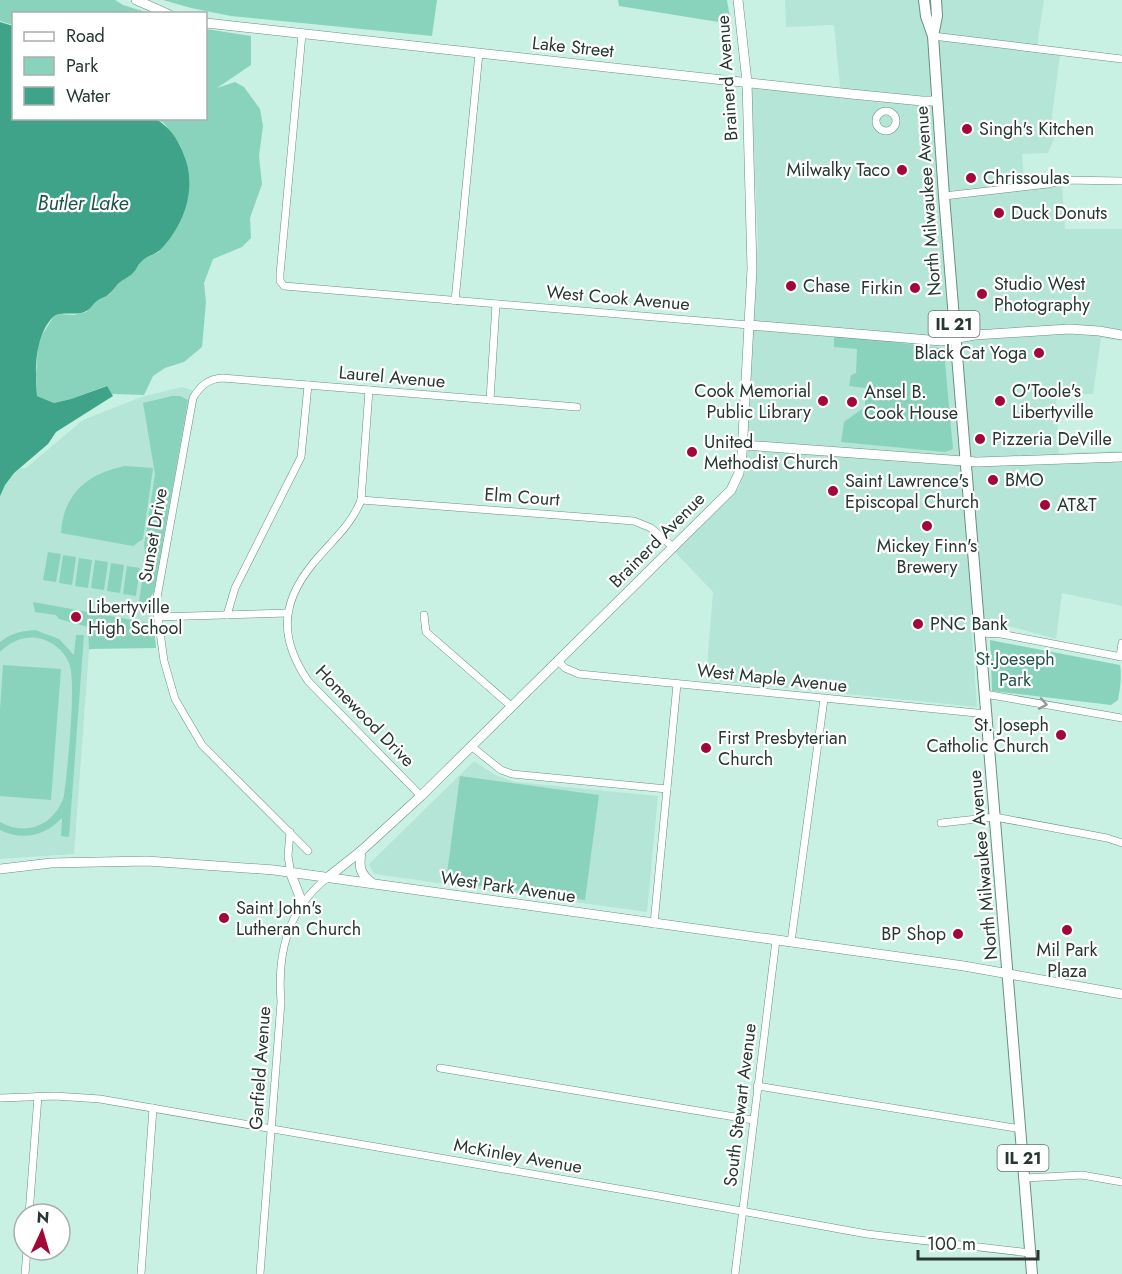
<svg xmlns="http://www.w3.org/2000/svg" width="1122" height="1274" viewBox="0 0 1122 1274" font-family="Jost,sans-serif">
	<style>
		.built { fill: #b4e5d6 }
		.green { fill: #89d3bd }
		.water { fill: #3fa389 }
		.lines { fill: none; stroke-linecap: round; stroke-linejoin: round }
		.street-casing { stroke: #699083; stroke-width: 8 }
		.secondary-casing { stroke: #699083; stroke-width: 10 }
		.primary-casing { stroke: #699083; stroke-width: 12 }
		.street { stroke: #fff; stroke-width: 7 }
		.secondary { stroke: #fff; stroke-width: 9 }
		.primary { stroke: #fff; stroke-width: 10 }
		.oneway { stroke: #939b98 }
		.poi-dot { fill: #a3073a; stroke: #fff; stroke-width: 2 }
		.labels { text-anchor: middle; stroke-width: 4.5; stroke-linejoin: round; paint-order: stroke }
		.shield { fill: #fff; stroke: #687370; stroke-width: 1.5 }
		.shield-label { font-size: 16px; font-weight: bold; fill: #273732 }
		.street-label { font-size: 18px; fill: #273732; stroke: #fff }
		.poi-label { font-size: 18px; fill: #273732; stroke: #fff; text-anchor: start }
		.park-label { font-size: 18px; fill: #1e5547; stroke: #fff }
		.water-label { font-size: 20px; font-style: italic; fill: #1d5446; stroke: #fff }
	</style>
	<rect width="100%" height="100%" fill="#c8f1e4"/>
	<g class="built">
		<path d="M 785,0 L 1044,0 L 1036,52 L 1060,54 L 1052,116 L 1054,139 L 1048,153 L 1022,154 L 1025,190 L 1062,185 L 1065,229 L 1122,229 L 1122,341 L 1101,338 L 1093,394 L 1056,395 L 1059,453 L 1122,451 L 1122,606 L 1062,593 L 1056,639 L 991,621 L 971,620 L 977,707 L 706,680 L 713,592 L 673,550 L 739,488 L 744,474 L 758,245 L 751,88 L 841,96 L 834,25 L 786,27 Z"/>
		<path d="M 182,387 L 192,390 L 150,603 L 153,631 L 89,650 L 74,854 L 0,859 L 0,468 L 26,468 L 83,420 L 141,397 Z"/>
		<path d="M 474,761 L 495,775 L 515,782 L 658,796 L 647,912 L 374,874 L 369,864 Z"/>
	</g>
	<g class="green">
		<path d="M 0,0 L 115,0 L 123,5 L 149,13 L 14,14 L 13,25 L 0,21 Z"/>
		<path d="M 163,0 L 437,0 L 432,36 L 231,16 L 191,8 Z"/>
		<path d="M 618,0 L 727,0 L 731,24 L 619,6 Z"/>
		<path d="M 206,29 L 251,36 L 251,65 L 217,88 L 235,82 L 244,87 L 260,109 L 263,126 L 259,156 L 262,184 L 250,218 L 251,238 L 242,247 L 213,259 L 204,283 L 206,302 L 202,347 L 184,362 L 165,368 L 153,376 L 144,395 L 112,394 L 106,386 L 71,399 L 54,403 L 37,396 L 36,374 L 38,346 L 42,335 L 54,316 L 60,314 L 74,315 L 86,312 L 97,301 L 110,294 L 120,282 L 133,273 L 143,259 L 159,252 L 181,147 L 164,123 L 155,119 L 206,118 Z"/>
		<path d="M 834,334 L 939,348 L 947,357 L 945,363 L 953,449 L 945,452 L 841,442 L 844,422 L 865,407 L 865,388 L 849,386 L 851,375 L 856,373 L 857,349 L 834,347 Z"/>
		<path d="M 172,396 L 180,396 L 188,400 L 154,592 L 145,605 L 138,607 L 146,557 L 144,546 L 155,474 L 143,403 Z"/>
		<path d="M 125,466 L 153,468 L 143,539 L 133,546 L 61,533 C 63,493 89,473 125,466 Z"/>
		<path d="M 48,552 L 61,554 L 56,582 L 43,580 Z"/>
		<path d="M 63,555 L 76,557 L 72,585 L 59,583 Z"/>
		<path d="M 79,558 L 92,560 L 88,588 L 75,586 Z"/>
		<path d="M 95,560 L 108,562 L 104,590 L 91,588 Z"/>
		<path d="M 111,563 L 124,565 L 120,593 L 107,591 Z"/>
		<path d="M 127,566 L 140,568 L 136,596 L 123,594 Z"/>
		<path d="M 33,602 L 149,623 L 154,626 L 156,648 L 89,649 L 88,627 L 59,619 L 56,615 L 35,612 Z"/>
		<path d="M 35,630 L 59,639 L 74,655 L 76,635 L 84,635 L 69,837 L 61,836 L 62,818 C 45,836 22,841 0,830 L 0,822 C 26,837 55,825 64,796 C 67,773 77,680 69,663 C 64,650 51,640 37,638 C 23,636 10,642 0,652 L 0,642 C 11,633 22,631 35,630 Z"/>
		<path d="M 990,640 L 1120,665 C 1122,675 1120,689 1118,700 L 1111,705 L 992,691 Z"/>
		<path d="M 3,665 L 61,669 L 51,800 L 0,796 L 0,710 Z"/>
		<path d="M 460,776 L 599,795 L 585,900 L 446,881 Z"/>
	</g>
	<path class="water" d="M 0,22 L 13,26 L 14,118 L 155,119 C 168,125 178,139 183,153 C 198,186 185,225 160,250 C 155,255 146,256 141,262 C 138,265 136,270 133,273 C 129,277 123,279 118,284 C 115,287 113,291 109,294 C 106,297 101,298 97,301 C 94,303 91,308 88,310 C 77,318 61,309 53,317 C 34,337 35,371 37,396 L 54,403 L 71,399 L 107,386 L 113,396 L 56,432 L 48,444 L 14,473 L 5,485 L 0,496 Z"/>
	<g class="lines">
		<g class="street-casing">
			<g id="street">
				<path d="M 302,34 L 280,274 L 280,281 L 284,286 L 749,325"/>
				<path d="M 933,36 L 1122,59"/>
				<circle cx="886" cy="121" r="10"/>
				<path d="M 944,196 L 1048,184 L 1064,180 L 1122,181"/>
				<path d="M 455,301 L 479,53"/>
				<path d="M 369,390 L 361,500 C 351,527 327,545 311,566 C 280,605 280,640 308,681 L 421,796"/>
				<path d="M 490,400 L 496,304"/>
				<path d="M 361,500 L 634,521 L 651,528 L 673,547"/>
				<path d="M 227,615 L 235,588 L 301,457 L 308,385"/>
				<path d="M 424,615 L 426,632 L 511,706"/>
				<path d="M 157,617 L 288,613"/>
				<path d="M 980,633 L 1001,634 L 1122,657"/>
				<path d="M 1120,657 L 1122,643"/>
				<path d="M 558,661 L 565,668 L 579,674 L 987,714"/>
				<path d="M 985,694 L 1122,718"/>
				<path d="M 471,746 L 501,770 L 512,774 L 667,789"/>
				<path d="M 941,823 L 995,817 L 1107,838 L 1122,843"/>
				<path d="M 290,832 L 288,856 L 291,874"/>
				<path d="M 308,851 L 202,745 L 175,699 L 164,661 L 156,603 L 193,398 C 200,386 208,379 222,378 L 577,407"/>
				<path d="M 654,924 L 677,684"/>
				<path d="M 791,942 L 824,699"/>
				<path d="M 440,1068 L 753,1120"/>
				<path d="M 757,1086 L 1021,1129"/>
				<path d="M 0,1098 L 55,1096 L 100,1099 L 659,1196 L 867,1234 L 1030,1253"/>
				<path d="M 1025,1178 L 1082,1175 L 1122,1182"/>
				<path d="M 29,1214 L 38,1096"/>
				<path d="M 25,1274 L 27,1250"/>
				<path d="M 141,1274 L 153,1108"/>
				<path d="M 260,1274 L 281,1002 C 277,954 287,910 327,878"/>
				<path d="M 735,1274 L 776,940"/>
			</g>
		</g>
		<g class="secondary-casing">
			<g id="secondary">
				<path d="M 136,0 L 168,14"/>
				<path d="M 206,23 L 851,94 L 922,101 L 937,101"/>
				<path d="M 749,325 L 941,341 L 975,335 L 1069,329 L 1099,331 L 1122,335"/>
				<path d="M 743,445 L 977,462 L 1122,457"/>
				<path d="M 361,851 C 359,867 359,873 372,883"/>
				<path d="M 0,869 L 51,863 L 147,861 L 274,870 L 964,966 L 1122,994"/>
				<path d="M 291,874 L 303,905"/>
				<path d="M 327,878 L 361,851 L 421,796 L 731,490 L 739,473 L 742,454 L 752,269 L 747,82 L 738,0"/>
			</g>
		</g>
		<g class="primary-casing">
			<g id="primary">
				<path d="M 924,0 L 926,16 L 933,36"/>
				<path d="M 936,0 L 937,16 L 933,36 L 944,196 L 1032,1274"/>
			</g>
		</g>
		<use href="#street" class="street"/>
		<use href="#secondary" class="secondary"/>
		<use href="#primary" class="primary"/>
	</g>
	<defs><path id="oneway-chevron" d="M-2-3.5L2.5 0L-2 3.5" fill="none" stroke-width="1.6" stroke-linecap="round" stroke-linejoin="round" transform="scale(1.5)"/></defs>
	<use class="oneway" href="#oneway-chevron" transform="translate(1043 704) rotate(10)"/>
	<g class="poi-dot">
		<circle cx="967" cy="129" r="6"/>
		<circle cx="902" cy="170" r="6"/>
		<circle cx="971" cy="178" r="6"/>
		<circle cx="999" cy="213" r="6"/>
		<circle cx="791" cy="286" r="6"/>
		<circle cx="915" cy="288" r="6"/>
		<circle cx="982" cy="294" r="6"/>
		<circle cx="1039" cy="353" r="6"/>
		<circle cx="823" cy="401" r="6"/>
		<circle cx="1000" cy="401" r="6"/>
		<circle cx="852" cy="402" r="6"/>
		<circle cx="980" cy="439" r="6"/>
		<circle cx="692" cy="452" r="6"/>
		<circle cx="993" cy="480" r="6"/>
		<circle cx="833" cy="491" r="6"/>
		<circle cx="1045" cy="505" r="6"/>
		<circle cx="927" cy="526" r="6"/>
		<circle cx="76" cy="617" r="6"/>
		<circle cx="918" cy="624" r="6"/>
		<circle cx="1061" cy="735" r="6"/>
		<circle cx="706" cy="748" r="6"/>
		<circle cx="224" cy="918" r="6"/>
		<circle cx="1067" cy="930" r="6"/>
		<circle cx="958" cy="934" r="6"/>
	</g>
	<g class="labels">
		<g class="shield">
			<rect x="928.5" y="311" width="51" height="26" rx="4.5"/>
			<rect x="997.5" y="1145" width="51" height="26" rx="4.5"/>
		</g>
		<g class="shield-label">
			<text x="954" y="330">IL 21</text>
			<text x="1023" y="1164">IL 21</text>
		</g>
		<g class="street-label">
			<text transform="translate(573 47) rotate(6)" y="6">Lake Street</text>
			<text transform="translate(727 78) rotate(-94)" y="6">Brainerd Avenue</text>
			<text transform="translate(928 201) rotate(-94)" y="6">North Milwaukee Avenue</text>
			<text transform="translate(618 298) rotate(5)" y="6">West Cook Avenue</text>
			<text transform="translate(392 377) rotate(5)" y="6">Laurel Avenue</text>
			<text transform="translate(522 497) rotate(4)" y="6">Elm Court</text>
			<text transform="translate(153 535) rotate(-80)" y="6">Sunset Drive</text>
			<text transform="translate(657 540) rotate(-45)" y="6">Brainerd Avenue</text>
			<text transform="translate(772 678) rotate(6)" y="6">West Maple Avenue</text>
			<text transform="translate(365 716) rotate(46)" y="6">Homewood Drive</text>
			<text transform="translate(983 865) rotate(-95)" y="6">North Milwaukee Avenue</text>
			<text transform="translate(508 887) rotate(8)" y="6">West Park Avenue</text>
			<text transform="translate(260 1068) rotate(-86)" y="6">Garfield Avenue</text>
			<text transform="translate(740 1105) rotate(-83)" y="6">South Stewart Avenue</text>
			<text transform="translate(518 1156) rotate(10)" y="6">McKinley Avenue</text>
		</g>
		<g class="poi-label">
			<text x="979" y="135">Singh's Kitchen</text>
			<text x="890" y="176" text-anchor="end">Milwalky Taco</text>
			<text x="983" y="184">Chrissoulas</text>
			<text x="1011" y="219">Duck Donuts</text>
			<text x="994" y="290">Studio West<tspan x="994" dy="21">Photography</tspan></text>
			<text x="803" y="292">Chase</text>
			<text x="903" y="294" text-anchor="end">Firkin</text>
			<text x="1027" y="359" text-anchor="end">Black Cat Yoga</text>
			<text x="811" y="397" text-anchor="end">Cook Memorial<tspan x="811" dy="21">Public Library</tspan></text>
			<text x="1012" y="397">O'Toole's<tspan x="1012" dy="21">Libertyville</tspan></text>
			<text x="864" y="398">Ansel B.<tspan x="864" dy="21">Cook House</tspan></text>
			<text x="992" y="445">Pizzeria DeVille</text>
			<text x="704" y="448">United<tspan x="704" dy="21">Methodist Church</tspan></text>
			<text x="1005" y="486">BMO</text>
			<text x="845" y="487">Saint Lawrence's<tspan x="845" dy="21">Episcopal Church</tspan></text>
			<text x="1057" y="511">AT&amp;T</text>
			<text x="927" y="552" text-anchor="middle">Mickey Finn's<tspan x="927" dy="21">Brewery</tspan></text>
			<text x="88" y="613">Libertyville<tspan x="88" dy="21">High School</tspan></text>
			<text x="930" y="630">PNC Bank</text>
			<text x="1049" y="731" text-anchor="end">St. Joseph<tspan x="1049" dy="21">Catholic Church</tspan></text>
			<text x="718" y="744">First Presbyterian<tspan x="718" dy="21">Church</tspan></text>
			<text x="236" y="914">Saint John's<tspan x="236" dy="21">Lutheran Church</tspan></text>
			<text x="946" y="940" text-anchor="end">BP Shop</text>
			<text x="1067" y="956" text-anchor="middle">Mil Park<tspan x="1067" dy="21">Plaza</tspan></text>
		</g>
		<g class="park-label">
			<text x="1015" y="665">St.Joeseph<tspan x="1015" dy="21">Park</tspan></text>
		</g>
		<g class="water-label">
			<text x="83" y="210">Butler Lake</text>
		</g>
	</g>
	<rect x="12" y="12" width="195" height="108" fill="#ffffff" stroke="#a9afad" stroke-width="1.5"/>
	<rect x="24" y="32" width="30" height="9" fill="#ffffff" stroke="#a9afad" stroke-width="1.5"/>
	<text x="66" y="42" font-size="18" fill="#273732">Road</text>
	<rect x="24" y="57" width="30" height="18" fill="#89d3bd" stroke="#a9afad" stroke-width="1.5"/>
	<text x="66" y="72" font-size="18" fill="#273732">Park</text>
	<rect x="24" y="87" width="30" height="18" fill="#3fa389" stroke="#a9afad" stroke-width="1.5"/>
	<text x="66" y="102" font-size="18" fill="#273732">Water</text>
	<g transform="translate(42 1232) rotate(4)"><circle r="28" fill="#ffffff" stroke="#a9afad" stroke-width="1.5"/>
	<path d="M0-4.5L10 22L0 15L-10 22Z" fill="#a3073a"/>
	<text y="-9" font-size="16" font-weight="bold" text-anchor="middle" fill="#273732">N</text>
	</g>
	<path d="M918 1250v9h120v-9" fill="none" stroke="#273732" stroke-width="3"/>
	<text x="927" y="1250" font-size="18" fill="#273732" stroke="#ffffff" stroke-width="4.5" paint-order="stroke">100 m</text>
</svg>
